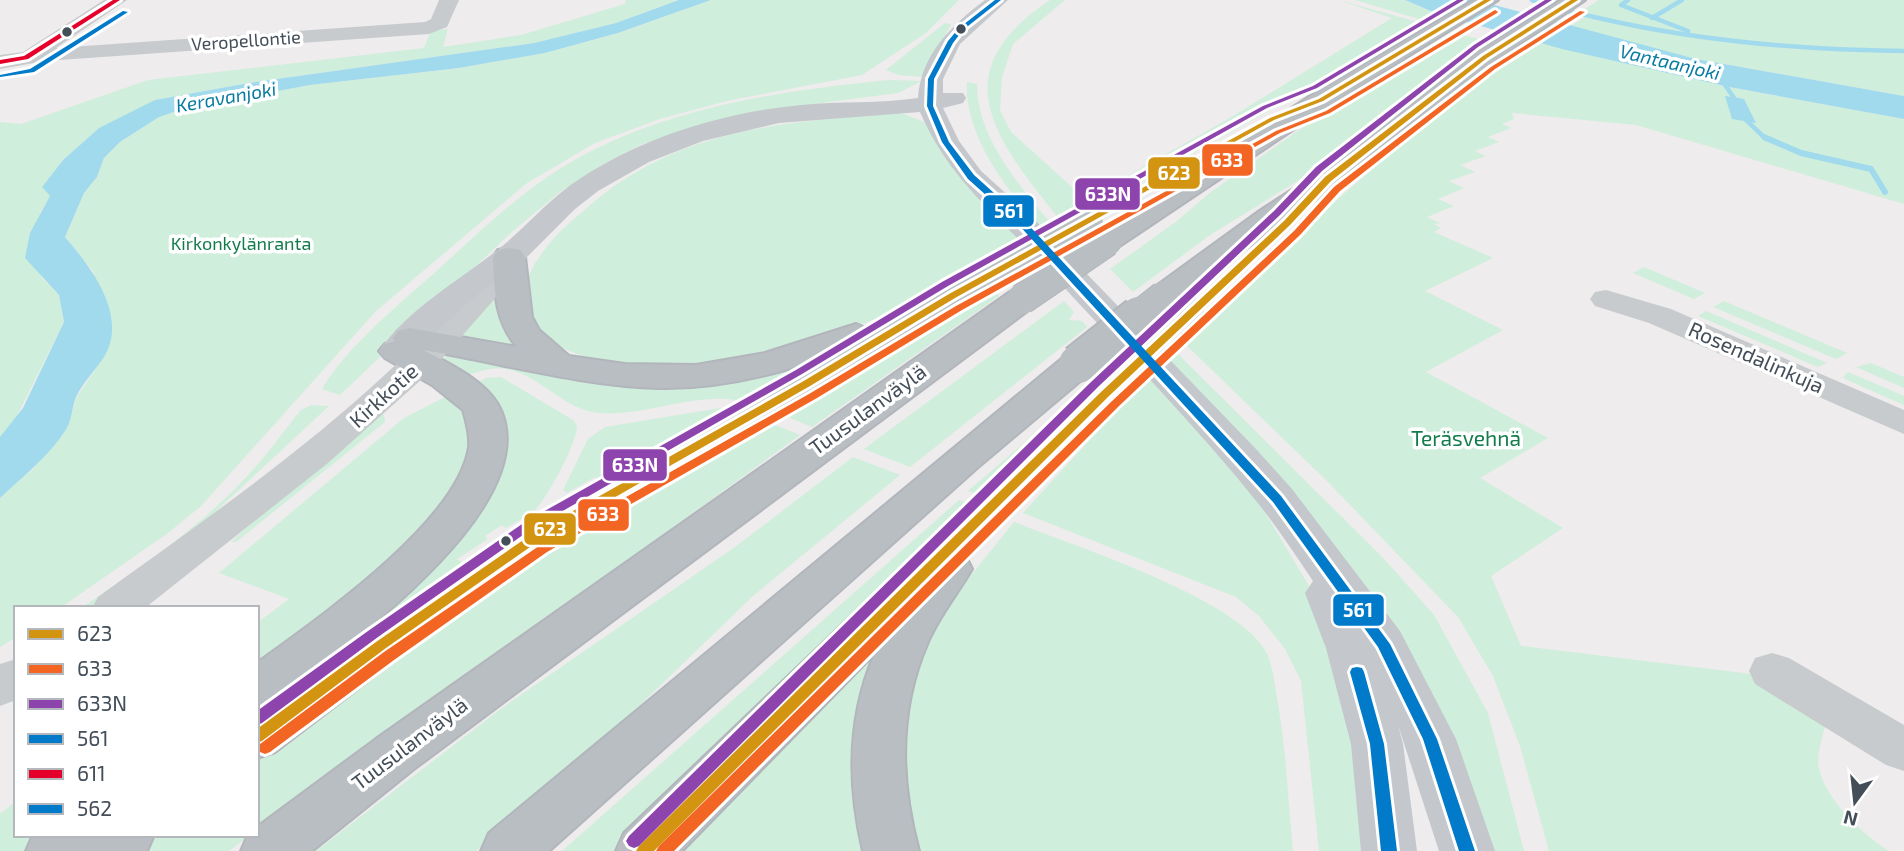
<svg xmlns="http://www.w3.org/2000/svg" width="1904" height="851" viewBox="0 0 1904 851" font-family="'Exo 2',sans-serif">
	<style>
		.green { fill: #d0eedc }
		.water { fill: #a2daed }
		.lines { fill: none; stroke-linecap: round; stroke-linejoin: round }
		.stream-far1 { stroke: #a2daed; stroke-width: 4.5 }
		.stream { stroke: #a2daed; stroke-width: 6 }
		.highway-casing { stroke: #b2b6bc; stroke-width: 4 }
		.minor { fill: #c8cbcd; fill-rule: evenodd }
		.major { fill: #c4c7cc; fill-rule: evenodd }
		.highway { fill: #b9bec3; fill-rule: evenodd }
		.highway-bridge-far1-casing { stroke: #b2b6bc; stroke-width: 32; stroke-linecap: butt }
		.highway-bridge-casing { stroke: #b2b6bc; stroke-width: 42; stroke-linecap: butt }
		.highway-bridge-far1 { stroke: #b9bec3; stroke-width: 30 }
		.highway-bridge { stroke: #b9bec3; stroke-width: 38 }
		.bus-1-casing { stroke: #fff; stroke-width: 6 }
		.bus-2-casing { stroke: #fff; stroke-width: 6 }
		.bus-3-casing { stroke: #fff; stroke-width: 6 }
		.bus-4-casing { stroke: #fff; stroke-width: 6 }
		.bus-5-casing { stroke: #fff; stroke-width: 6 }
		.bus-6-casing { stroke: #fff; stroke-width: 6 }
		.bus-1 { fill: #d39412; fill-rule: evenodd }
		.bus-2 { fill: #f26522; fill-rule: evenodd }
		.bus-3 { fill: #8e44ad; fill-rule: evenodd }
		.bus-4 { fill: #007ac9; fill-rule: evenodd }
		.bus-5 { fill: #e4002b; fill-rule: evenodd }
		.bus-6 { fill: #007ac9; fill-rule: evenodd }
		.bus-dot { fill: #434e59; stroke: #fff; stroke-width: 2.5 }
		.labels { text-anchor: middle; stroke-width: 7; stroke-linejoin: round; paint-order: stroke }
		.far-street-label { font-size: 18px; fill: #434e59; stroke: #fff }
		.far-park-label { font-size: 18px; fill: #137c4b; stroke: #fff }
		.far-water-label { font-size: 19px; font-style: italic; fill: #087ba0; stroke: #fff }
		.street-label { font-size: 21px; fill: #434e59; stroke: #fff }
		.park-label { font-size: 21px; fill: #137c4b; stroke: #fff }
		.line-badge { stroke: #fff; stroke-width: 2.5 }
		.badge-label { font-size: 19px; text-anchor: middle; font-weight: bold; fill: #fff }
	</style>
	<rect width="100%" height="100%" fill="#eeecec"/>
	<g class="green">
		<path d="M 626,0 L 679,0 L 616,23 L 534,43 L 249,83 L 156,100 L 99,128 L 63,160 L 42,187 L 51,196 L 40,213 L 41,277 L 59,295 L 64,322 L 0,450 L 0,122 L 21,124 L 148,80 L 424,48 L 431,31 L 448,29 L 443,47 L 521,35 L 625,4 Z"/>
		<path d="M 711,0 L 959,0 L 926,33 L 862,75 L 727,101 L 660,119 L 595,143 L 527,183 L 376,311 L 201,506 L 168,533 L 60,608 L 16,608 L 16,637 L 0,647 L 0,498 L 34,468 L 68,427 L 76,398 L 105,355 L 93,271 L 65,237 L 84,193 L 97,177 L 104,158 L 120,142 L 159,117 L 186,108 L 310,85 L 459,68 L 545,53 L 619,33 Z"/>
		<path d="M 1050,0 L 1065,0 L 1013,44 L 1002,77 L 1000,110 L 1011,132 L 1073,188 L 1091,192 L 1108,187 L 1228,119 L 1392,18 L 1338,0 L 1425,24 L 1064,225 C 1000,144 937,75 1050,0 Z"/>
		<path d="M 1355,0 L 1405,0 L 1441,15 L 1429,22 Z"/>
		<path d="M 1599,0 L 1904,0 L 1904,96 L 1696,59 L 1569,27 L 1586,16 L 1577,14 Z"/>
		<path d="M 945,23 L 951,24 L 924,77 L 899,75 L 886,70 Z"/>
		<path d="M 1459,34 L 1486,41 L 1453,63 L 1442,80 L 1317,169 L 1210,235 L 1133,292 L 1110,269 L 1177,221 L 1211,192 L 1329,109 L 1374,80 Z"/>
		<path d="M 1537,42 L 1728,87 L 1904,119 L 1904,204 L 1636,125 L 1512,113 L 1514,119 L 1502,124 L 1511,128 L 1488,137 L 1499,142 L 1475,151 L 1486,156 L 1460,165 L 1475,172 L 1449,181 L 1464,188 L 1438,199 L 1454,206 L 1427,217 L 1440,223 L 1434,224 L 1441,228 L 1434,232 L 1493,258 L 1425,291 L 1503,330 L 1426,372 L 1548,438 L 1480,478 L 1563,528 L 1491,576 L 1521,646 L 1752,674 L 1825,726 C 1822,740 1816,755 1819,769 C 1827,801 1862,834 1889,851 L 1549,851 L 1520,746 L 1493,676 L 1458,617 L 1327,481 L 1181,340 C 1295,239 1417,121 1537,42 Z"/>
		<path d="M 889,80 L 922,81 L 898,93 L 783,108 L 700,125 L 643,144 L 602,165 L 560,192 L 514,230 L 340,395 L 322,389 C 344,350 398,305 432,275 C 469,242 505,206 546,178 C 643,111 774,91 889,80 Z"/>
		<path d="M 967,82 L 977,84 C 977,140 1022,188 1056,230 L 1045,235 C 1011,193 964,139 967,82 Z"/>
		<path d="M 901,113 L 924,122 L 1025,246 C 905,310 743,392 603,361 C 581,356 553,348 538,329 C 533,324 532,316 530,310 C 523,285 528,272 543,252 C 555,234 572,221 588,207 C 680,127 786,122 901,113 Z"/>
		<path d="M 1644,267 L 1705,293 L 1694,299 L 1633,273 Z"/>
		<path d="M 994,285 L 999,296 L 812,427 L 778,413 Z"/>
		<path d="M 498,295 L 517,346 L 460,337 L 459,334 Z"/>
		<path d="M 1064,301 L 1074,312 L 1069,320 L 1082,321 L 1087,327 L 910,467 L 864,449 Z"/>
		<path d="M 1724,301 L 1847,353 L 1836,359 L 1713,307 Z"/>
		<path d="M 1706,311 L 1827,363 L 1818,367 L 1698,316 Z"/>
		<path d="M 841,348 L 774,391 L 763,388 L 759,398 L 749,403 C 700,388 649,417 599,413 C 564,410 540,375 507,369 C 493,366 478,372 464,376 L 442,361 L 449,353 L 600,380 Z"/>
		<path d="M 1173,349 L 1386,561 L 1434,615 L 1488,713 L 1524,851 L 1487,851 L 1484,838 L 1165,357 Z"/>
		<path d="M 1871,363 L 1904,377 L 1904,388 L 1856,367 Z"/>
		<path d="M 1848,372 L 1904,396 L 1904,405 L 1847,380 L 1843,377 Z"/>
		<path d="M 1148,376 L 1254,494 L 1324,611 L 1343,667 L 1370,851 L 1319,851 L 1301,681 L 1285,649 L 1259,616 L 1236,597 L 1023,513 Z"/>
		<path d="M 501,377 L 573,420 L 577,426 C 577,443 547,498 535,510 C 527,517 515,522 506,528 L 502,525 L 485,536 L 488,539 L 457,559 L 466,565 L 257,705 L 487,496 C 509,454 518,417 477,383 L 486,378 Z"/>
		<path d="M 1086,390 L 1092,392 L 985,497 L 968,491 Z"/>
		<path d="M 447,396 L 458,404 L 472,431 L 463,478 L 435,522 L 257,672 L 257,623 L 289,599 L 219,573 L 404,418 Z"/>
		<path d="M 311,405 L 329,406 L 199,527 L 97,608 L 81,608 C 143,566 208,522 257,465 C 273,447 286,428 301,410 Z"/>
		<path d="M 720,408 L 736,410 L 603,483 L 595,477 L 567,493 L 563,490 L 588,439 L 605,427 Z"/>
		<path d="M 375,413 L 384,415 L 385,422 L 236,542 L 231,542 Z"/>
		<path d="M 762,420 L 800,435 L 257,830 L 257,751 L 473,594 Z"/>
		<path d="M 853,457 L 900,475 L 753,596 L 582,761 L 476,851 L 316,851 L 502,708 L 735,547 Z"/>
		<path d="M 959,500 L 976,506 L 626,851 L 562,851 Z"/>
		<path d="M 1014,522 C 1073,546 1245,600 1268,656 C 1273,669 1275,685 1277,698 C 1286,748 1288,800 1293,851 L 913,851 L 897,781 L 906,700 L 919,650 L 948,604 Z"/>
		<path d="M 884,646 L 875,851 L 675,851 L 871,650 Z"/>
		<path d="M 16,801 L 16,835 L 49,835 L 30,851 L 0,851 L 0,814 Z"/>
		<path d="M 145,835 L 250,835 L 229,851 L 125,851 Z"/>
	</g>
	<g class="water">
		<path d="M 679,0 L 711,0 L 618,33 L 545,53 L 459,68 L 310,85 L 186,108 L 159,117 L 120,142 L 104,158 L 97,177 L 84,193 L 65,237 C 91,267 129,316 104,357 C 95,371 83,382 76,397 C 72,407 72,419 67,428 C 50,455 23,477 0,498 L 0,437 L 23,408 L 64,322 L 59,295 L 25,258 L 30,233 L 50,196 L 42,187 L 63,160 L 99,128 L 155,100 L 249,83 L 534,43 L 616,23 Z"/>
		<path d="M 1405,0 L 1476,0 L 1696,59 L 1904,96 L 1904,119 L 1729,87 L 1562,49 L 1438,14 Z"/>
		<path d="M 1725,96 L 1744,99 L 1756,123 L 1732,119 Z"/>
	</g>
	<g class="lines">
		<g class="stream-far1">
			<path d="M 1532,0 C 1550,10 1574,12 1594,17 C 1696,41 1800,50 1904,51"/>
			<path d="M 1628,0 L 1621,5 L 1688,31"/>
			<path d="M 1522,14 L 1527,12"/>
			<path d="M 1652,18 L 1682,0"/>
			<path d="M 1723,82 L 1739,105"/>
			<path d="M 1743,117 L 1766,139"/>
		</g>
		<path class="stream" d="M 1764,137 L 1801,153 L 1871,169 L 1885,192"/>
		<g class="highway-casing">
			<g id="highway">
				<path d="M 1474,0 L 1498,0 L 1330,105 L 1118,247 L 1107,250 L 1096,247 L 1092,241 L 1096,235 L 1312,95 Z"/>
				<path d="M 1561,0 L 1585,0 L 1493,62 L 1338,185 L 1278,224 L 1176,303 L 1164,306 L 1152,303 L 1148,296 L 1152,289 L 1258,212 L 1318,173 L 1477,52 Z"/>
				<path d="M 509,248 L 520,250 L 525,257 L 532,317 L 539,330 L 569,356 L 625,364 L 696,365 L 765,353 L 856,324 L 870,330 L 987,264 L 998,261 L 1009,264 L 1014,271 L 1009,278 L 551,547 L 398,658 L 275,752 L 257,758 L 257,663 C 316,620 458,522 469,447 C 470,437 466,420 463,410 L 432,385 L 385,358 L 379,351 L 385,344 L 395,341 L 393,338 L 398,331 L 410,328 L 517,347 C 494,320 495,291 493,257 L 498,250 ZM 423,350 C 502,363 580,386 660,388 C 713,389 767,377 817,360 L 521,527 L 359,636 C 412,591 532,491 502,413 C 491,383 450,364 423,350 Z"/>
				<path d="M 1022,289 L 1034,292 L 1039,299 L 1034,306 L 414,769 L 312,851 L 241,851 L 248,835 L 257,835 L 257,827 L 376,739 L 1010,292 Z"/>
				<path d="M 1078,353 L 1091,356 L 1096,364 L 1091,372 L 977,468 L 549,851 L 481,851 L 489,833 L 1065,356 Z"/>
				<path d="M 1105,383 L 1118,386 L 1124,394 L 967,559 L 972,569 C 958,593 939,616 928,642 C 898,710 900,781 919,851 L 863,851 C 847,783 847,717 875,653 L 682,851 L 616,851 L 624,833 L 1092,386 Z"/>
				<path d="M 33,835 L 154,835 L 147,851 L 26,851 Z"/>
			</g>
		</g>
		<g class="minor">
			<path d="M 104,0 L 127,0 L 56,48 L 425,22 L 431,19 L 439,0 L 459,0 L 447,27 L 429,34 L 45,61 L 0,69 L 0,55 L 23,52 Z"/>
			<path d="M 509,248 L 520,251 L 524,257 L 492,302 L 431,371 L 328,463 L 145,608 L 92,608 L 98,597 C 241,493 391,393 498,251 Z"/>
			<path d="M 1606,290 L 1671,309 L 1904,410 L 1904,434 L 1649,323 L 1595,306 L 1590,299 L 1595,292 Z"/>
			<path d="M 1772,653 L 1789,658 L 1904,725 L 1904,771 L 1886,765 L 1755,684 L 1749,671 L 1755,658 Z"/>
			<path d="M 16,659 L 16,700 L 0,706 L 0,664 Z"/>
		</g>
		<path class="major" d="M 985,0 L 1008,0 L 960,44 L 943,79 L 943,93 L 963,93 L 966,98 L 963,103 L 943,108 L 959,141 L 981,171 L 1029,214 L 1255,448 L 1292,489 L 1400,631 L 1456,739 L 1495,851 L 1439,851 L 1398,725 L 1403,744 L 1417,851 L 1361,851 L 1351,744 L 1326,648 L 1305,593 L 1313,581 C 1296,556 1279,530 1261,507 C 1196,425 1121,350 1050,272 C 1001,218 950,182 920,112 L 779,123 L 703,141 L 649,162 L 598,191 L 575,209 L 526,258 L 466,304 L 409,358 L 397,362 L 385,358 L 379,351 C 408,309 457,282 496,251 C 526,228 549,198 581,178 C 645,136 725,112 801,105 C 840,101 879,104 918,98 C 921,54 952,25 985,0 Z"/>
		<use href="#highway" class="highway"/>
		<g class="highway-bridge-far1-casing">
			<g id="highway-bridge-far1">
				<path d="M 998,271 L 1088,223"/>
				<path d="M 1022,299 L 1107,241"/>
				<path d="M 1136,318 L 1164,296"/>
				<path d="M 1184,318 L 1186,316"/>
			</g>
		</g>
		<g class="highway-bridge-casing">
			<g id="highway-bridge">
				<path d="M 1078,364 L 1139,316"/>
				<path d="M 1105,394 L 1186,316"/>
			</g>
		</g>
		<use href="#highway-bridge-far1" class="highway-bridge-far1"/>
		<use href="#highway-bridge" class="highway-bridge"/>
		<g class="bus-1-casing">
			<g id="bus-1">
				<path d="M 1484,0 L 1491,0 L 1323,101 L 1274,120 L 955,298 L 810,386 L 540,540 L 386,648 L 262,741 L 257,743 L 257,729 L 376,642 L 532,534 L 802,382 L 949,294 L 1270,118 L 1319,99 Z"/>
				<path d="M 1571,0 L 1578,0 L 1487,58 L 1331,181 L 1290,225 L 1109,396 L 654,851 L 636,851 L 639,846 L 1101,392 L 1284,221 L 1325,177 L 1483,56 Z"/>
			</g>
		</g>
		<g class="bus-2-casing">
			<g id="bus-2">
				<path d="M 1495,10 L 1498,12 L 1497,13 L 1330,113 L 1280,133 L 962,310 L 817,398 L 547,552 L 394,660 L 270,752 L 265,754 L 260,752 L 258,748 L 260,744 L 384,652 L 539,546 L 809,394 L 956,306 L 1276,131 L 1326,111 Z"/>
				<path d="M 1580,11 L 1585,12 L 1495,69 L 1340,191 L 1300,235 L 1119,406 L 674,851 L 656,851 L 659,846 L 1111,402 L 1294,231 L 1334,187 L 1491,67 Z"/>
			</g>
		</g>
		<g class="bus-3-casing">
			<g id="bus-3">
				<path d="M 1457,0 L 1464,0 L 1317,88 L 1267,108 L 948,286 L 802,374 L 533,528 L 378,637 L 262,723 L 257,725 L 257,711 L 368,631 L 525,522 L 796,370 L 942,282 L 1263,106 L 1313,86 Z"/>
				<path d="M 1545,0 L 1552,0 L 1478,47 L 1322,171 L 1280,215 L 1099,386 L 639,846 L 634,848 L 629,846 L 626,841 L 629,836 L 1091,382 L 1274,211 L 1316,167 L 1474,45 Z"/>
			</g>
		</g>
		<g class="bus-4-casing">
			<g id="bus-4">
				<path d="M 995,0 L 1001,0 L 963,30 L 953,43 L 934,79 L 933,106 L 949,142 L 974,175 L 1022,218 L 1281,496 L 1390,644 L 1437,739 L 1475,851 L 1459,851 L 1423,739 L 1378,647 L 1273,502 L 1016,222 L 968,179 L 942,142 L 927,106 L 928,79 L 948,41 L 959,28 Z"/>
				<path d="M 1357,667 L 1362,668 L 1364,672 L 1384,744 L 1397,851 L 1381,851 L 1370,744 L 1350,672 L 1352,668 Z"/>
			</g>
		</g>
		<g class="bus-5-casing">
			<path id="bus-5" d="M 113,0 L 120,0 L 28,59 L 0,64 L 0,60 L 24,56 Z"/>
		</g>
		<g class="bus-6-casing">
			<path id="bus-6" d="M 123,11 L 128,12 L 34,72 L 0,77 L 0,75 L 30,69 Z"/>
		</g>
		<use href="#bus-1" class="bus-1"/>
		<use href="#bus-2" class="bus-2"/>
		<use href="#bus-3" class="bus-3"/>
		<use href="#bus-4" class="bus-4"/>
		<use href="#bus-5" class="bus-5"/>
		<use href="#bus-6" class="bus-6"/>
	</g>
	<g class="bus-dot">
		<circle cx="961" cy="29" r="6"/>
		<circle cx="67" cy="32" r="6"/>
		<circle cx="506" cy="541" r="6"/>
	</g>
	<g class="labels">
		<g class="far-street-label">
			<text transform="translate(246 41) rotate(-4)" y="6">Veropellontie</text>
		</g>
		<g class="far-park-label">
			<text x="241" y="250">Kirkonkylänranta</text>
		</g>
		<g class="far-water-label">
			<text transform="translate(1670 62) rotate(13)" y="7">Vantaanjoki</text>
			<text transform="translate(226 97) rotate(-10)" y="7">Keravanjoki</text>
		</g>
		<g class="street-label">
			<text transform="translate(1756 358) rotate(24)" y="7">Rosendalinkuja</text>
			<text transform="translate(384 396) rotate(-42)" y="7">Kirkkotie</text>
			<text transform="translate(868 410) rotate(-36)" y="7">Tuusulanväylä</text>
			<text transform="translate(410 744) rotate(-37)" y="7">Tuusulanväylä</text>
		</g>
		<g class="park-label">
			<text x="1466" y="446">Teräsvehnä</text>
		</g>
	</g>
	<g class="line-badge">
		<rect x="1201" y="143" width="53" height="34" rx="7" fill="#f26522"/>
		<rect x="1147" y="156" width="54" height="34" rx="7" fill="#d39412"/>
		<rect x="1074" y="177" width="67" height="34" rx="7" fill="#8e44ad"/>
		<rect x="982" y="194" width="53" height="34" rx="7" fill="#007ac9"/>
		<rect x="602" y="448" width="66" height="34" rx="7" fill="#8e44ad"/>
		<rect x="577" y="498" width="53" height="34" rx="7" fill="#f26522"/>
		<rect x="523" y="512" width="54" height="34" rx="7" fill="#d39412"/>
		<rect x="1332" y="593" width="53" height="34" rx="7" fill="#007ac9"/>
	</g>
	<g class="badge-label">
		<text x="1227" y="167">633</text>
		<text x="1174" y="180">623</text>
		<text x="1108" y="201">633N</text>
		<text x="1009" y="218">561</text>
		<text x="635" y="472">633N</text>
		<text x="603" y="521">633</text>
		<text x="550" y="536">623</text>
		<text x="1358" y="617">561</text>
	</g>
	<rect x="14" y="606" width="245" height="231" fill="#ffffff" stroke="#b4b8bd" stroke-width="2"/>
	<rect x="28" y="629" width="35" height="10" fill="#d39412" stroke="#b4b8bd" stroke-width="2"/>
	<text x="77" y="641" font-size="21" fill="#434e59">623</text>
	<rect x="28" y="664" width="35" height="10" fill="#f26522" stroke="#b4b8bd" stroke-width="2"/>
	<text x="77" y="676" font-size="21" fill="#434e59">633</text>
	<rect x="28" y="699" width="35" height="10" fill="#8e44ad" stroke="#b4b8bd" stroke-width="2"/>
	<text x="77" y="711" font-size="21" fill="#434e59">633N</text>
	<rect x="28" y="734" width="35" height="10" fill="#007ac9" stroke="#b4b8bd" stroke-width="2"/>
	<text x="77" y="746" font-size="21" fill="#434e59">561</text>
	<rect x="28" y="769" width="35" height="10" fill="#e4002b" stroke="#b4b8bd" stroke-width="2"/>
	<text x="77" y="781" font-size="21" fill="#434e59">611</text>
	<rect x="28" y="804" width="35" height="10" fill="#007ac9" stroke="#b4b8bd" stroke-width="2"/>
	<text x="77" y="816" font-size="21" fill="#434e59">562</text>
	<g transform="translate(1855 802) rotate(195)" stroke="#ffffff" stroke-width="5" paint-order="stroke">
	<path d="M0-5L12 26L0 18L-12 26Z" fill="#434e59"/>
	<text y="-10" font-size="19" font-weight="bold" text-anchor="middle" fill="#434e59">N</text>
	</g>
</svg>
